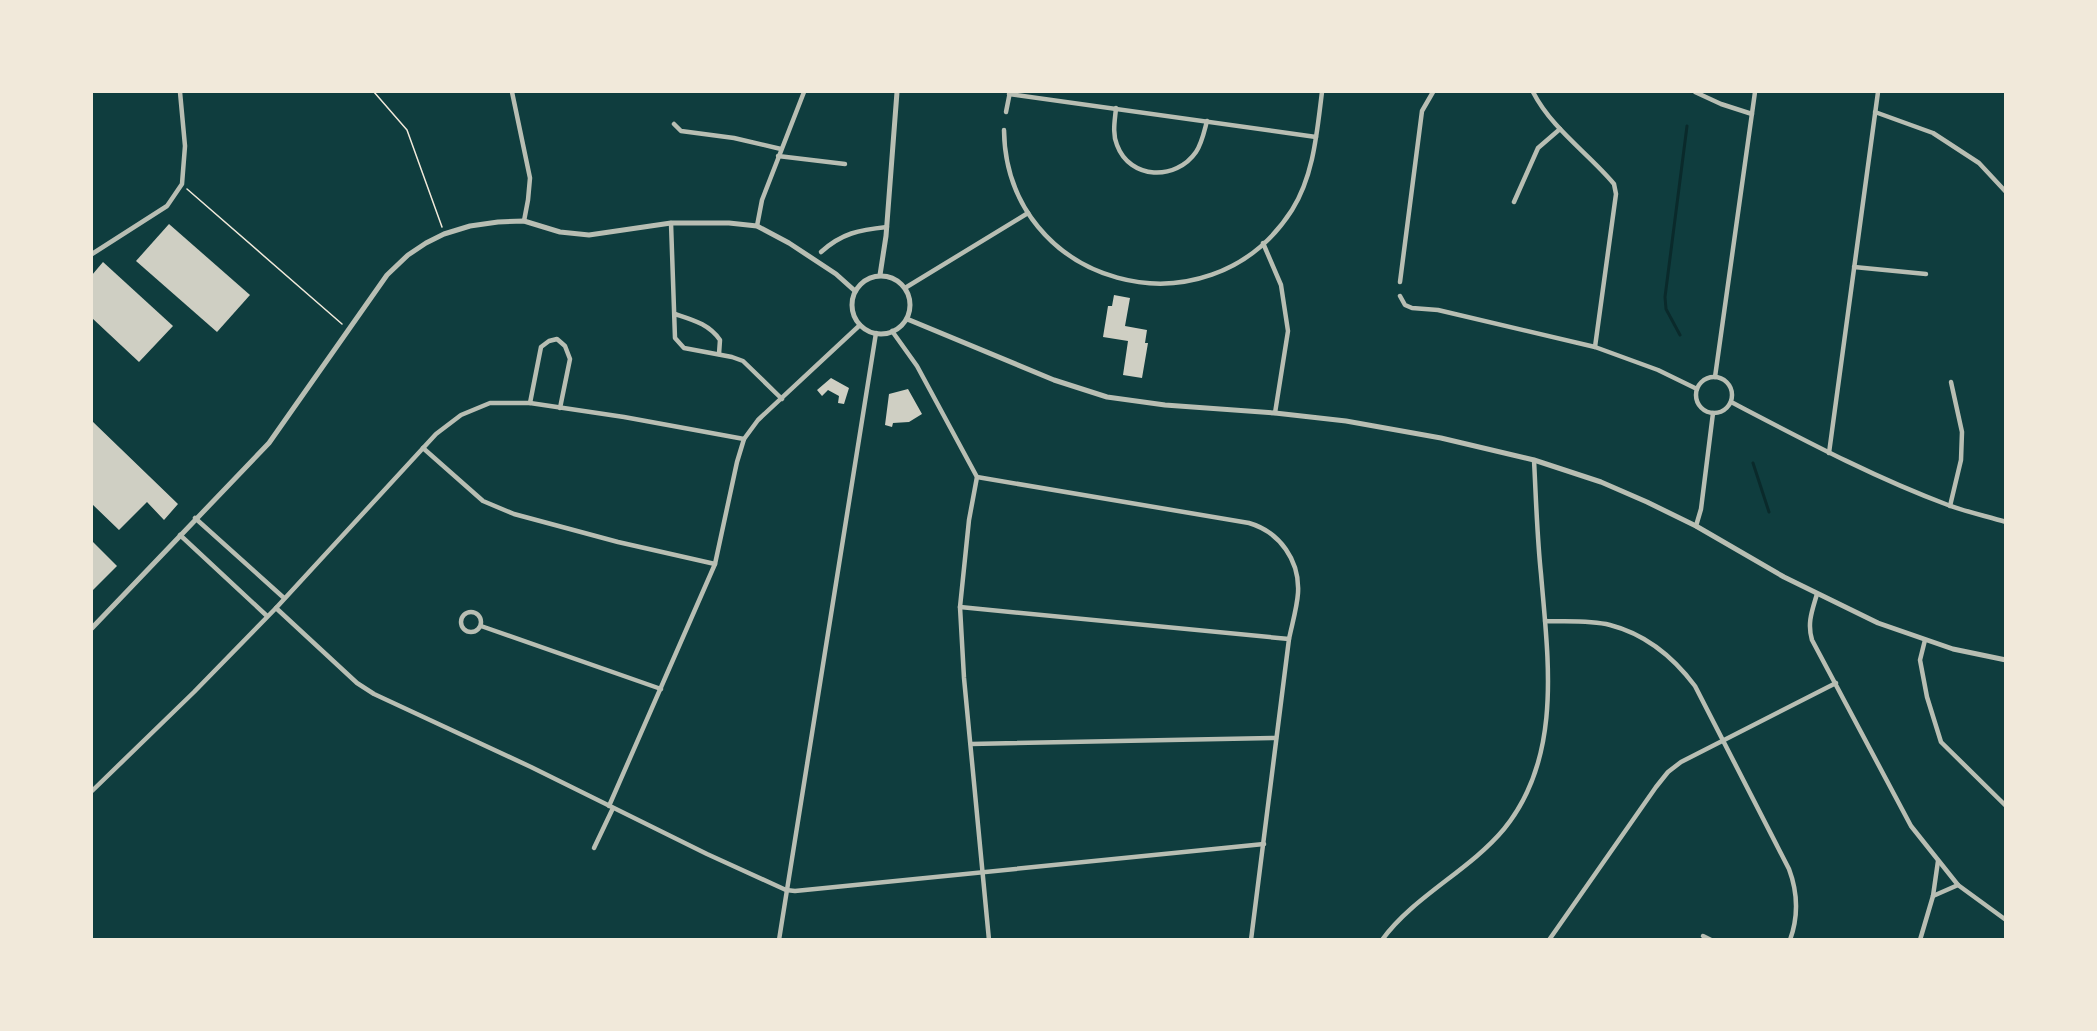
<svg xmlns="http://www.w3.org/2000/svg" width="2097" height="1031" viewBox="0 0 2097 1031" font-family="'Roboto Condensed',sans-serif">
	<style>
		.lines { fill: none; stroke-linecap: round; stroke-linejoin: round }
		.stream { stroke: #0a2a2b; stroke-width: 3 }
		.building { fill: #cfcfc3 }
		.path { stroke: #f1e9da; stroke-width: 1.5 }
		.minor { stroke: #b8beb3; stroke-width: 4.5 }
		.tertiary { stroke: #b8beb3; stroke-width: 5 }
	</style>
	<rect width="100%" height="100%" fill="#0f3d3e"/>
	<g class="lines">
		<g class="stream">
			<path d="M 1680,335 L 1666,309 L 1665,297 L 1687,126"/>
			<path d="M 1753,463 L 1769,512"/>
		</g>
	</g>
	<g class="building">
		<path d="M 169,224 L 250,295 L 217,332 L 136,261 Z"/>
		<path d="M 103,262 L 173,326 L 139,362 L 92,318 L 92,275 Z"/>
		<path d="M 1114,295 L 1130,298 L 1125,326 L 1147,330 L 1145,343 L 1148,343 L 1142,378 L 1123,375 L 1128,341 L 1103,337 L 1108,306 L 1112,306 Z"/>
		<path d="M 831,378 L 849,388 L 844,404 L 838,403 L 839,396 L 828,390 L 822,396 L 817,390 Z"/>
		<path d="M 908,389 L 922,414 L 909,422 L 893,423 L 892,427 L 885,425 L 889,394 Z"/>
		<path d="M 92,421 L 178,504 L 164,520 L 147,502 L 119,530 L 92,504 Z"/>
		<path d="M 92,541 L 117,566 L 92,591 Z"/>
	</g>
	<g class="lines">
		<g class="path">
			<path d="M 374,92 L 407,130 L 442,227"/>
			<path d="M 187,189 L 342,324"/>
		</g>
		<g class="minor">
			<path d="M 512,92 L 530,178 L 528,200 L 524,221"/>
			<path d="M 1533,92 C 1552,129 1588,153 1614,184 L 1616,194 L 1595,347"/>
			<path d="M 1695,92 L 1721,104 L 1752,114"/>
			<path d="M 1009,94 L 1316,137"/>
			<path d="M 1116,108 C 1115,120 1112,133 1117,145 C 1130,180 1176,181 1196,152 C 1202,143 1204,132 1207,121"/>
			<path d="M 1006,112 L 1010,92"/>
			<path d="M 1875,112 L 1933,133 L 1979,163 L 2006,192"/>
			<path d="M 674,124 L 681,131 L 734,138 L 781,149"/>
			<path d="M 1004,130 C 1006,286 1208,341 1292,210 C 1314,175 1317,131 1322,92"/>
			<path d="M 778,156 L 845,164"/>
			<path d="M 1514,202 L 1538,148 L 1560,129"/>
			<path d="M 671,223 L 675,338 L 684,348 L 732,357 L 743,361 L 782,399"/>
			<path d="M 757,226 L 762,200 L 804,92"/>
			<path d="M 1263,243 L 1281,285 L 1288,331 L 1275,413"/>
			<path d="M 821,252 C 842,233 859,230 887,227"/>
			<path d="M 92,254 L 167,206 L 182,184 L 185,146 L 180,92"/>
			<path d="M 1854,267 L 1926,274"/>
			<path d="M 1400,282 L 1422,111 L 1433,92"/>
			<path d="M 905,288 L 1028,213"/>
			<path d="M 1400,296 L 1405,305 L 1412,308 L 1438,310 L 1595,347 L 1658,370 L 1697,389"/>
			<path d="M 675,314 C 693,320 709,324 720,340 L 719,354"/>
			<path d="M 892,331 L 917,366 L 977,477 L 969,520 L 960,607 L 964,678 L 989,940"/>
			<circle cx="1714" cy="395" r="18"/>
			<path d="M 1715,377 L 1755,92"/>
			<path d="M 1731,402 C 1802,439 1873,477 1948,505 C 1967,512 1986,516 2006,522"/>
			<path d="M 530,403 L 541,347 L 549,341 L 557,339 L 565,346 L 570,359 L 560,408"/>
			<path d="M 423,448 L 483,501 L 514,514 L 618,542 L 715,564"/>
			<path d="M 1829,453 L 1878,92"/>
			<path d="M 977,477 L 1249,523 C 1280,532 1300,561 1298,593 C 1297,608 1292,624 1289,639 L 1251,940"/>
			<path d="M 1950,506 L 1961,460 L 1962,432 L 1951,382"/>
			<path d="M 195,518 L 284,598"/>
			<path d="M 1696,526 L 1701,509 L 1713,413"/>
			<path d="M 180,535 L 267,616"/>
			<path d="M 1817,594 C 1812,611 1807,623 1812,640 L 1911,826 L 1958,885 L 2006,920"/>
			<path d="M 960,607 L 1289,639"/>
			<path d="M 276,608 L 357,683 L 374,694 L 531,767 L 707,854 L 786,890 L 795,891 L 1264,844"/>
			<circle cx="471" cy="622" r="10"/>
			<path d="M 1545,621 C 1566,622 1589,620 1610,625 C 1645,634 1674,658 1695,686 L 1789,869 C 1798,893 1799,915 1790,940"/>
			<path d="M 481,626 L 661,689"/>
			<path d="M 1925,640 L 1920,660 L 1927,697 L 1941,742 L 2006,806"/>
			<path d="M 971,744 L 1276,738"/>
			<path d="M 92,791 L 194,692 L 276,608 L 436,434 L 461,415 L 490,403 L 530,403 L 624,417 L 744,439"/>
			<path d="M 609,806 L 715,564 L 737,462 L 744,439 L 758,420 L 860,325"/>
			<path d="M 594,848 L 613,808"/>
			<path d="M 1933,896 L 1958,885"/>
			<path d="M 1703,936 L 1711,940"/>
			<path d="M 779,940 L 876,333"/>
			<path d="M 1382,940 C 1414,896 1469,871 1504,829 C 1563,757 1548,659 1541,574 C 1537,536 1536,498 1534,460"/>
			<path d="M 1549,940 L 1656,787 L 1668,772 L 1681,762 L 1836,683"/>
			<path d="M 1920,940 L 1933,896 L 1938,861"/>
		</g>
		<g class="tertiary">
			<path d="M 880,275 L 886,236 L 897,92"/>
			<circle cx="881" cy="305" r="29"/>
			<path d="M 907,319 L 1054,380 L 1107,397 L 1165,405 L 1275,413 L 1346,421 L 1441,438 L 1534,460 L 1601,482 L 1647,502 L 1696,526 L 1784,577 L 1878,623 L 1953,649 L 2006,660"/>
			<path d="M 92,628 L 269,443 L 387,275 L 408,255 L 426,243 L 444,234 L 470,226 L 498,222 L 524,221 L 560,232 L 589,235 L 671,223 L 729,223 L 757,226 L 789,243 L 836,274 L 855,291"/>
		</g>
	</g>
	<rect width="2097" height="1031" fill="none" stroke="#f1e9da" stroke-width="186"/>
</svg>
